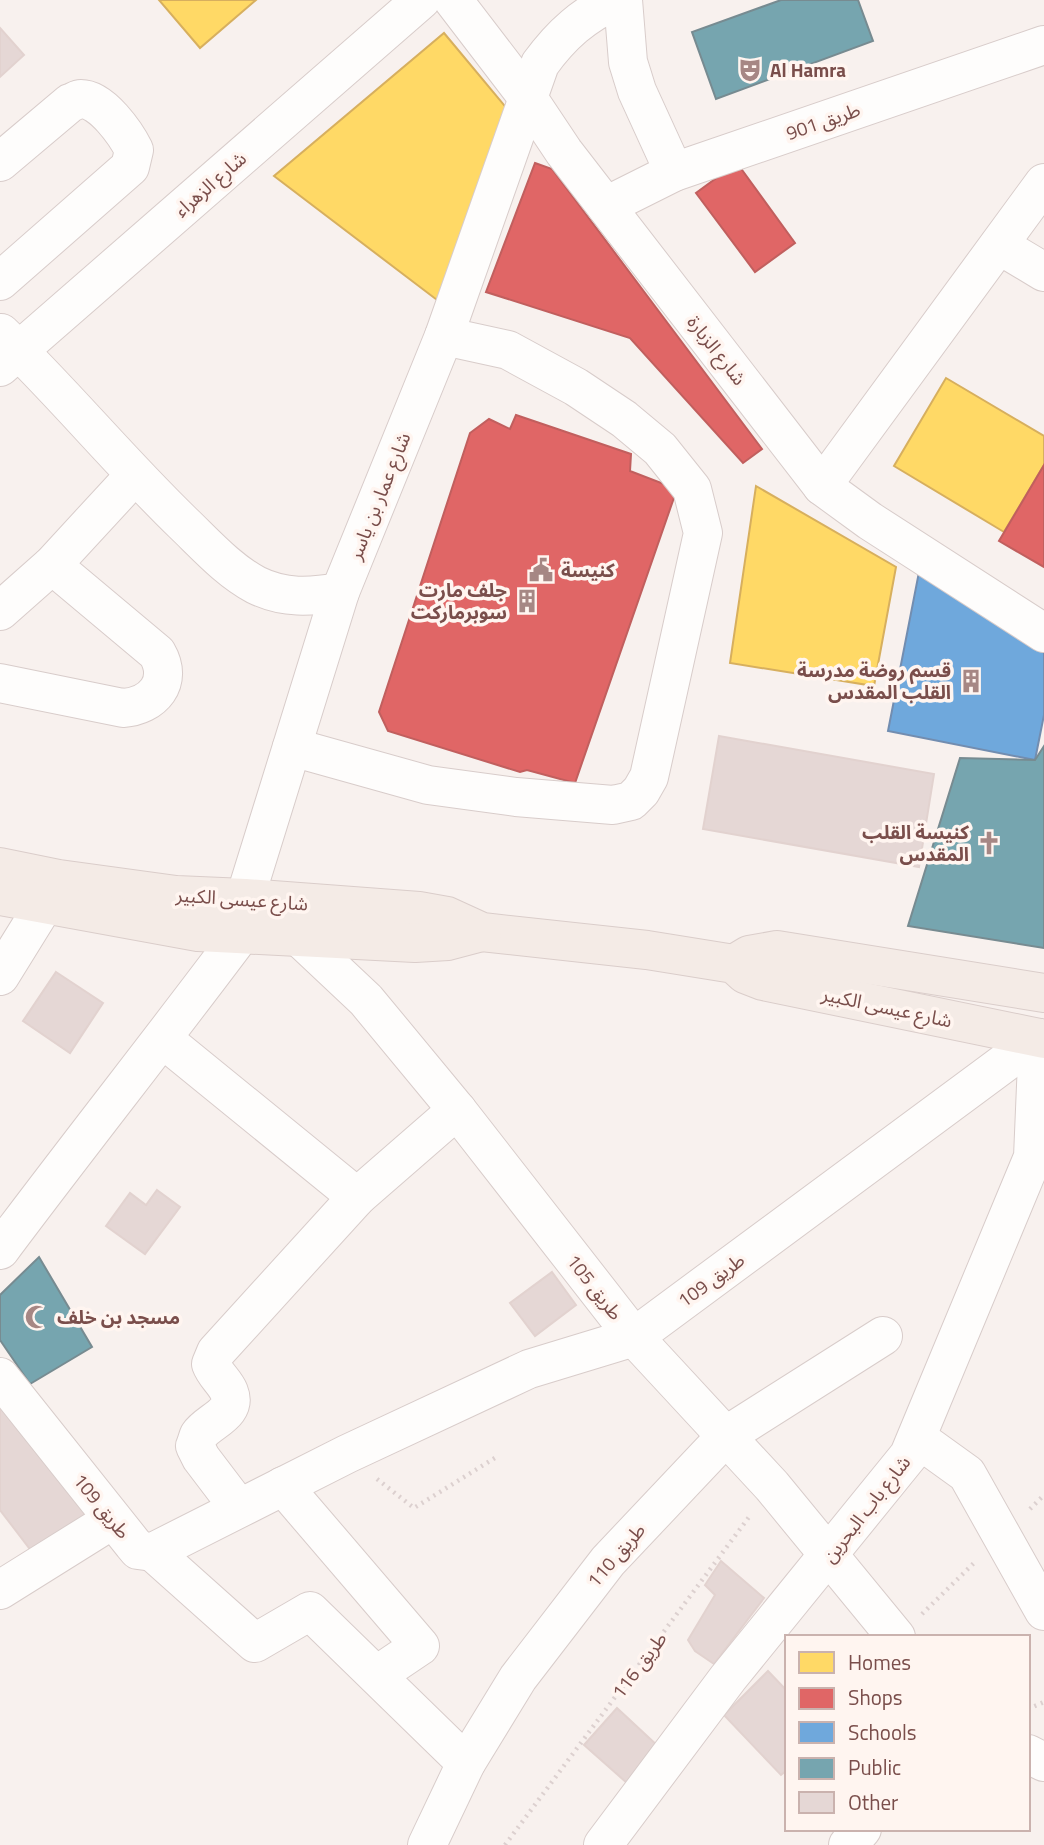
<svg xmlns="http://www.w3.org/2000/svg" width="1044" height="1845" viewBox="0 0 1044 1845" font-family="'Titillium Web','Noto Sans Arabic',sans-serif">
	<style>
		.homes { fill: #ffd966; stroke: #d7af5e; stroke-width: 2 }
		.shops { fill: #e06666; stroke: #c15f5e; stroke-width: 2 }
		.schools { fill: #6fa8dc; stroke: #728db0; stroke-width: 2 }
		.public { fill: #76a5af; stroke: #778b91; stroke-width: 2 }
		.building { fill: #e5d7d5; stroke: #e2d2cf; stroke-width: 2 }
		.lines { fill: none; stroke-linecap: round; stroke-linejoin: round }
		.minor-casing { stroke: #d8ccca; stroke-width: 40 }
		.major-casing { stroke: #dacdca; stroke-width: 40 }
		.path { stroke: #dcd0cf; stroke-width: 4.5; stroke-dasharray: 2 5; stroke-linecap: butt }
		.minor { stroke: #fefdfc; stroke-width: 38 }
		.major { stroke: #f4ebe6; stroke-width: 38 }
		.labels { text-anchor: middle; stroke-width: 7; stroke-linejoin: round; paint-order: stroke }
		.poi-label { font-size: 19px; font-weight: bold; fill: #7a4e4b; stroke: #fff5f0; text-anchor: start }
		.street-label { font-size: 19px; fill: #7a4e4b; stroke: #fff5f0 }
	</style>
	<rect width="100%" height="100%" fill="#f8f1ee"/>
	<g class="homes">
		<path d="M 159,0 L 256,0 L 200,48 Z"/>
		<path d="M 444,33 L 514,117 L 441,303 L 274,176 Z"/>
		<path d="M 946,378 L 1044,436 L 1044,465 L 1004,532 L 894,466 Z"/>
		<path d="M 756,486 L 896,567 L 874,686 L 730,663 Z"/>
	</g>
	<g class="shops">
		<path d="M 535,163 L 552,169 L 762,449 L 743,463 L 630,338 L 486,292 Z"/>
		<path d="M 737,163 L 795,243 L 755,272 L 696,193 Z"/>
		<path d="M 516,415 L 631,454 L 630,471 L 677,489 L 575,783 L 527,770 L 520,772 L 388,731 L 379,712 L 470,433 L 489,419 L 510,429 Z"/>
		<path d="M 1044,465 L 1044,567 L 999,541 Z"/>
	</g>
	<path class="schools" d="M 919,572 L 1044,647 L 1044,715 L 1035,760 L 888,731 Z"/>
	<g class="public">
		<path d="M 781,0 L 858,0 L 873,41 L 716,99 L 692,32 Z"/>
		<path d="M 1044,746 L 1044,948 L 908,926 L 960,758 L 1035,760 Z"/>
		<path d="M 39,1257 L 92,1347 L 30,1384 L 0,1340 L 0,1295 Z"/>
	</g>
	<g class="building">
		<path d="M 0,28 L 24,55 L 0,77 Z"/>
		<path d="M 719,736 L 934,774 L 919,867 L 703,829 Z"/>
		<path d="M 56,972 L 103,1003 L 70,1053 L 23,1021 Z"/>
		<path d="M 157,1190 L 180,1207 L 145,1254 L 106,1226 L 130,1193 L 146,1205 Z"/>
		<path d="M 552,1272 L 576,1305 L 535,1336 L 510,1303 Z"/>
		<path d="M 0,1401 L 98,1516 L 39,1561 L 0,1510 Z"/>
		<path d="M 721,1561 L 764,1598 L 714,1664 L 695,1651 L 688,1640 L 715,1595 L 705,1585 Z"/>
		<path d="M 768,1671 L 787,1691 L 787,1770 L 781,1775 L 724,1715 Z"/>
		<path d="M 617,1708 L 659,1747 L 627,1783 L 584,1745 Z"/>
	</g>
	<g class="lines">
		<g class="minor-casing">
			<g id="minor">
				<path d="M 453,0 L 528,98 L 564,152 L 822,486 L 870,521 L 1044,633"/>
				<path d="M 623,0 L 628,62 L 637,91 L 674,172"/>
				<path d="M 0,162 L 70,103 C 74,102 77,99 81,99 C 102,99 126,134 134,150 L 130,167 L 0,281"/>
				<path d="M 606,206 L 674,172 L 1044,45"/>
				<path d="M 999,245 L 1044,272"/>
				<path d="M 1,333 C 64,394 120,462 183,523 C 206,545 228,570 256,585 C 284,599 311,597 340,592"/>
				<path d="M 0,367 L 421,0"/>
				<path d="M 822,486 L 1044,183"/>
				<path d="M 0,611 L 52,565 L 134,476"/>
				<path d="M 0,683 L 123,708 C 153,706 174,682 157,653 L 52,565"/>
				<path d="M 292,747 L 428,785 L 516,797 L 613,805 L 631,801 L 641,791 L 649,777 L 703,533 L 692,489 L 660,449 L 624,419 L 576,387 L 508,350 L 444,336"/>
				<path d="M 245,898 L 340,592 L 444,336 L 540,64 C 561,35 584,14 617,0"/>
				<path d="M 298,936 L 366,1000 L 457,1110 L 634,1337 L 772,1486 L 896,1637"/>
				<path d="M 0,976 L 44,905"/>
				<path d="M 163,1039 L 357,1197"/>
				<path d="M 0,1250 C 80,1143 162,1040 242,933"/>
				<path d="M 0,1377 L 133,1544 L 138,1550 L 153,1552 L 347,1454 L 529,1369 L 634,1337 L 1038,1038"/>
				<path d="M 917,1438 L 967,1474 L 1044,1611"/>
				<path d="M 283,1486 L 420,1646 L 377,1675"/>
				<path d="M 239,1508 L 201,1458 L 195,1446 C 197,1442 197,1439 199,1435 C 208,1421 238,1414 229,1392 C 225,1382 215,1375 211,1364 L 216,1352 L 357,1197 L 457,1110"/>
				<path d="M 153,1552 L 255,1643 L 310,1611 L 466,1763"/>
				<path d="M 0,1590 L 112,1520"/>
				<path d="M 1028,1754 L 1044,1762"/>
				<path d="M 427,1845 L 466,1763 L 518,1678 L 608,1561 L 727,1435 L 883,1336"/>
				<path d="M 603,1845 L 728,1678 L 909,1455 L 1033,1157 L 1038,1038"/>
				<path d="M 848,1845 L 862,1829"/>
			</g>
		</g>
		<g class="major-casing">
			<g id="major">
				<path d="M 0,867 L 59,879 L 176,895 L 245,898 L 419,911 L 447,916 L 482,932 L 647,950 L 734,964 L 745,974 L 763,981 L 1044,1039"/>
				<path d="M 0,896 L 198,932 L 415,943 L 448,941 L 482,932"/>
				<path d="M 734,964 L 749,955 L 777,950 L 1044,993"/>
			</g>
		</g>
		<g class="path">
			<path d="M 377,1479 L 414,1508 L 498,1456"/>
			<path d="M 1030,1509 L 1044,1495"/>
			<path d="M 922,1614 L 976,1561"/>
			<path d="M 1028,1709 L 1044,1702"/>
			<path d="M 505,1845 L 749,1517"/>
		</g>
		<use href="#minor" class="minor"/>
		<use href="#major" class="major"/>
	</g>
	<defs>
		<g id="theatre-bare" transform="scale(1.89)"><path d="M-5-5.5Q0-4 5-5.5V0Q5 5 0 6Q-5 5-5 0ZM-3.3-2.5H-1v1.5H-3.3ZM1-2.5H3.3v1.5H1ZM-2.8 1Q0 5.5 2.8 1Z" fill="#a68784" stroke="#fff5f0" stroke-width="2.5" paint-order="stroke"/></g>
		<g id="civic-bare" transform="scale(1.89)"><path d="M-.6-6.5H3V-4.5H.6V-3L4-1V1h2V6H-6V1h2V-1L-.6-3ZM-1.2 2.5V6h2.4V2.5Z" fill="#a68784" stroke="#fff5f0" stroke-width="2.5" paint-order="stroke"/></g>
		<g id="building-bare" transform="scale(1.89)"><path d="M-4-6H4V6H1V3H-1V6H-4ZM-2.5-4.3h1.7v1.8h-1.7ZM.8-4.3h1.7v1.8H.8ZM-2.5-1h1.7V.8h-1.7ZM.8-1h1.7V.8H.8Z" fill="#a68784" stroke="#fff5f0" stroke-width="2.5" paint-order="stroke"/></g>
		<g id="church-bare" transform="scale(1.89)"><path d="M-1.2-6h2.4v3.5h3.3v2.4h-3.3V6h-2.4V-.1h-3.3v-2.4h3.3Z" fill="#a68784" stroke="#fff5f0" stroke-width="2.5" paint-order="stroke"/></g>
		<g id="mosque-bare" transform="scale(1.89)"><path d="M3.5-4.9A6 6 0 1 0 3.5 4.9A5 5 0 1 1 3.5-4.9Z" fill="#a68784" stroke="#fff5f0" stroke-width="2.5" paint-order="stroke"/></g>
	</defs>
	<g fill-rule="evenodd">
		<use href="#theatre-bare" x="750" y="70"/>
		<use href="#civic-bare" x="541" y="570"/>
		<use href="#building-bare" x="527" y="601"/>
		<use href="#building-bare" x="971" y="681"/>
		<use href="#church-bare" x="989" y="843"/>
		<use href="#mosque-bare" x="37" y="1317"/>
	</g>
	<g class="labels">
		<g class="poi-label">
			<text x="770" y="77">Al Hamra</text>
			<text x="561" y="577">كنيسة</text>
			<text x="507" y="597" text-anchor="end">جلف مارت<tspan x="507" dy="22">سوبرماركت</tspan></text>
			<text x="951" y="677" text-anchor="end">قسم روضة مدرسة<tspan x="951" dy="22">القلب المقدس</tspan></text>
			<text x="969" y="839" text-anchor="end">كنيسة القلب<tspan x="969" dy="22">المقدس</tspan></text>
			<text x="57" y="1324">مسجد بن خلف</text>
		</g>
		<g class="street-label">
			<text transform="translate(823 121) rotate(-19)" y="7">طريق 901</text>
			<text transform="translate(210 184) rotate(-41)" y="7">شارع الزهراء</text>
			<text transform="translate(717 350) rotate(52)" y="7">شارع الزبارة</text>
			<text transform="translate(379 496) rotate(-68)" y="7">شارع عمار بن ياسر</text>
			<text transform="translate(242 899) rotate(4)" y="7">شارع عيسى الكبير</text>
			<text transform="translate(887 1007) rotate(12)" y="7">شارع عيسى الكبير</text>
			<text transform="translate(711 1280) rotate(-36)" y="7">طريق 109</text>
			<text transform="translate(595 1287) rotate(52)" y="7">طريق 105</text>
			<text transform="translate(102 1506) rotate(51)" y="7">طريق 109</text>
			<text transform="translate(866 1509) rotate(-52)" y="7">شارع باب البحرين</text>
			<text transform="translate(616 1555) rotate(-49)" y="7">طريق 110</text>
			<text transform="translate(639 1665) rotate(-53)" y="7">طريق 116</text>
		</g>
	</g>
	<rect x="785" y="1635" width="245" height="196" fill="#fff5f0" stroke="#cab2ae" stroke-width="2"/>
	<rect x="799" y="1652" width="35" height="21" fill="#ffd966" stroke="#cab2ae" stroke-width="2"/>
	<text x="848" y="1670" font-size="21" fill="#7a4e4b">Homes</text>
	<rect x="799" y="1688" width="35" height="21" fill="#e06666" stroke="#cab2ae" stroke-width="2"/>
	<text x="848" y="1705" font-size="21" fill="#7a4e4b">Shops</text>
	<rect x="799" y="1722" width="35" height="21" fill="#6fa8dc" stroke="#cab2ae" stroke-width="2"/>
	<text x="848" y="1740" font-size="21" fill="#7a4e4b">Schools</text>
	<rect x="799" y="1758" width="35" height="21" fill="#76a5af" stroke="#cab2ae" stroke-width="2"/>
	<text x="848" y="1775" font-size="21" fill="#7a4e4b">Public</text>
	<rect x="799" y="1792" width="35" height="21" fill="#e5d7d5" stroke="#cab2ae" stroke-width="2"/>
	<text x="848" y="1810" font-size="21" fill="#7a4e4b">Other</text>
</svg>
